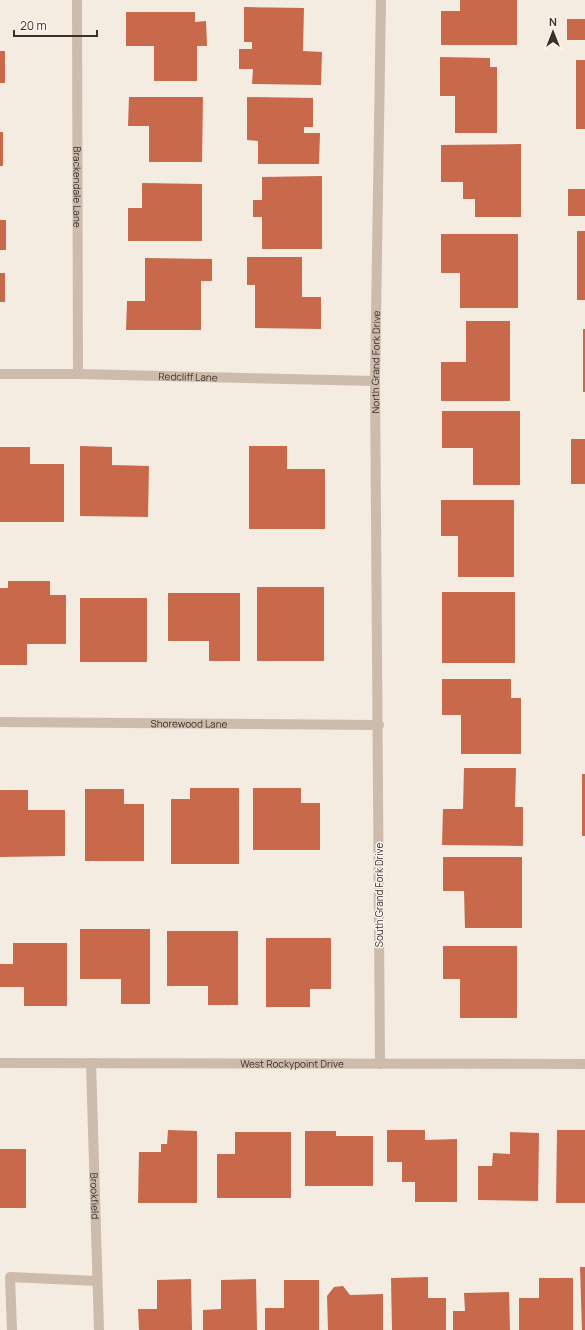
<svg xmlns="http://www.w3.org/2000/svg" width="585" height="1330" viewBox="0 0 585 1330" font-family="Manrope,sans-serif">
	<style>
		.building { fill: #c8694b }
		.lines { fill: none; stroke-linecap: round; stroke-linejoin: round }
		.lane { stroke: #cdbbac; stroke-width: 10 }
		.street { stroke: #cdbbac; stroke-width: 10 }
		.labels { text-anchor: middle; stroke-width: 3; stroke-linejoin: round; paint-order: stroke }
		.street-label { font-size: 10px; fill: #3b302b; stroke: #fbf5ee }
	</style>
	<rect width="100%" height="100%" fill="#f4ebe1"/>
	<g class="building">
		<path d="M 460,0 L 517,0 L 517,45 L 441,45 L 441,11 L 460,11 Z"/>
		<path d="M 244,7 L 304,8 L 303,51 L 322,52 L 321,85 L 252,84 L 253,69 L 239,69 L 239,49 L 252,49 L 252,42 L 244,42 Z"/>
		<path d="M 126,12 L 195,12 L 195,22 L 206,21 L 207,46 L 197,46 L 197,81 L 154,81 L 154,46 L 126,46 Z"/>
		<rect x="567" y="19" width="18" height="21"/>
		<rect x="0" y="51" width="5" height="32"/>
		<path d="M 440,57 L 490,58 L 490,67 L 497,67 L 497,133 L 455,133 L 455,96 L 440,96 Z"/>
		<rect x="576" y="60" width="9" height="69"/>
		<path d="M 129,97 L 203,97 L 202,162 L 149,162 L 149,126 L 128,126 Z"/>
		<path d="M 247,97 L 313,98 L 313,127 L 304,127 L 304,133 L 320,133 L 319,164 L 258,164 L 258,141 L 247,140 Z"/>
		<rect x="0" y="132" width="3" height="34"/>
		<path d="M 521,144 L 521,217 L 475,217 L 475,199 L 463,199 L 463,182 L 441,182 L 441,145 Z"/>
		<path d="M 322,176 L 322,249 L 262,249 L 262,217 L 253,217 L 253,200 L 262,200 L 262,177 Z"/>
		<path d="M 142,183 L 202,184 L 202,241 L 128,241 L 128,208 L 142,208 Z"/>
		<rect x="568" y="189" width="17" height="27"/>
		<rect x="0" y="220" width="6" height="30"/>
		<rect x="577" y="231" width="8" height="69"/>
		<path d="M 441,234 L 518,234 L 518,308 L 460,308 L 460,273 L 441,273 Z"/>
		<path d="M 247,257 L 302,257 L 302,297 L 321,297 L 321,329 L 255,328 L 255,285 L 247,285 Z"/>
		<path d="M 145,258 L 212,259 L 212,281 L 201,281 L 201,330 L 126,330 L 127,301 L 145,301 Z"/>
		<rect x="0" y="273" width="5" height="29"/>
		<path d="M 466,321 L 510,321 L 510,401 L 441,401 L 441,362 L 466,362 Z"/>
		<rect x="583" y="329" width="2" height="63"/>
		<path d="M 442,411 L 520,411 L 520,485 L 473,485 L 473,448 L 442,448 Z"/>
		<rect x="571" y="439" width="14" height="45"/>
		<path d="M 80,446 L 112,447 L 112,465 L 149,466 L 148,517 L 80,516 Z"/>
		<path d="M 249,446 L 287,446 L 287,469 L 325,469 L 325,529 L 249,529 Z"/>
		<path d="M 0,447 L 30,447 L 30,464 L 64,464 L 64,522 L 0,522 Z"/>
		<path d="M 441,500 L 514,500 L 514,577 L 458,577 L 458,536 L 441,536 Z"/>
		<path d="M 8,581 L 50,581 L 50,595 L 66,595 L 66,644 L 27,644 L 27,665 L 0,665 L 0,588 L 8,588 Z"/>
		<rect x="257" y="587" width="67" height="74"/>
		<rect x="442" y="592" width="73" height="71"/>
		<path d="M 168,593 L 240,593 L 240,661 L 209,661 L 209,641 L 168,641 Z"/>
		<rect x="80" y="598" width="67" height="64"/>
		<path d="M 442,679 L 511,679 L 511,698 L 521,698 L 521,754 L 461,754 L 461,715 L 442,715 Z"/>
		<path d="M 464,768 L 516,768 L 515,807 L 523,807 L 523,846 L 442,845 L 443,809 L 463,809 Z"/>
		<rect x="582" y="774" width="3" height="62"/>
		<path d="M 190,788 L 239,788 L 239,864 L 171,864 L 171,799 L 190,799 Z"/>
		<path d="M 253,788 L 301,788 L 301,803 L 320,803 L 320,850 L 253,850 Z"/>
		<path d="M 85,789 L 124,789 L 124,804 L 144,804 L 144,861 L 85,861 Z"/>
		<path d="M 0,790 L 28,790 L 28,810 L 65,810 L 65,856 L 0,857 Z"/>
		<path d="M 443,857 L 522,857 L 522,928 L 465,928 L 464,891 L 443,891 Z"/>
		<path d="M 80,929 L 150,929 L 150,1004 L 121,1004 L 121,979 L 80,979 Z"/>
		<path d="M 167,931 L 238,931 L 238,1005 L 208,1005 L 208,986 L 167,986 Z"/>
		<path d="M 266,938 L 331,938 L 331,989 L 310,989 L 310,1007 L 266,1007 Z"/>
		<path d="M 13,943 L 67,943 L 67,1006 L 24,1006 L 24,987 L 0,987 L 0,964 L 13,964 Z"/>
		<path d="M 443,946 L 517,946 L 517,1018 L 460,1018 L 460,979 L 443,979 Z"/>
		<path d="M 168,1130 L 197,1131 L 197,1203 L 138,1203 L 139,1152 L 161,1152 L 161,1144 L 167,1144 Z"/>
		<path d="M 387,1130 L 425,1130 L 425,1140 L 457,1139 L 457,1202 L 415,1202 L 415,1182 L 402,1182 L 402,1162 L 387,1162 Z"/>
		<path d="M 557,1130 L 585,1130 L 585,1203 L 556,1203 Z"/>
		<path d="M 305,1131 L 336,1131 L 336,1136 L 373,1136 L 373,1186 L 305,1186 Z"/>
		<path d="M 235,1132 L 291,1132 L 291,1198 L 217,1198 L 217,1154 L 235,1154 Z"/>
		<path d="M 510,1132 L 539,1133 L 538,1201 L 478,1200 L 478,1166 L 492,1166 L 493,1153 L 510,1154 Z"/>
		<rect x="0" y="1149" width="26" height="59"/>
		<path d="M 580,1267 L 585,1267 L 585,1330 L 582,1330 Z"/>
		<path d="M 428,1277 L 428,1298 L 446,1298 L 446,1330 L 392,1330 L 391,1278 Z"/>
		<path d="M 539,1278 L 573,1278 L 573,1330 L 519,1330 L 519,1298 L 539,1298 Z"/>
		<path d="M 191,1279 L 192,1330 L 139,1330 L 138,1309 L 157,1309 L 157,1280 Z"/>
		<path d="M 256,1279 L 257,1330 L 203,1330 L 203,1310 L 221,1309 L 221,1280 Z"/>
		<path d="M 284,1280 L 319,1280 L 319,1330 L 265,1330 L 265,1308 L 284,1308 Z"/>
		<path d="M 343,1286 L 350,1295 L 383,1294 L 383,1330 L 328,1330 L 327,1296 L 334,1287 Z"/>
		<path d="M 509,1292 L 510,1330 L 453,1330 L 453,1311 L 465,1311 L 464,1293 Z"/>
	</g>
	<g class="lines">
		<path class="lane" d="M 12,1330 L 10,1277 L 97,1281"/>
		<g class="street">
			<path id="s1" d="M 77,0 L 78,374"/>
			<path id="s2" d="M 0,374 L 78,374 L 375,381"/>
			<path id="s3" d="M 0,722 L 379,725"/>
			<path id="s4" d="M 0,1063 L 585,1064"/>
			<path id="s5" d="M 91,1063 L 99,1330"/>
			<path id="s6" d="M 380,1064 L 375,381 L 381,0"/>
		</g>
	</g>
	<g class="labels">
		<g class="street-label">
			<text dy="4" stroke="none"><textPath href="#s1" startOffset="187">Brackendale Lane</textPath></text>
			<text dy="4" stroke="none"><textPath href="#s6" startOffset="702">North Grand Fork Drive</textPath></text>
			<text dy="4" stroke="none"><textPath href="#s2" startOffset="188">Redcliff Lane</textPath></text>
			<text dy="4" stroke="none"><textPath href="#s3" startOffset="189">Shorewood Lane</textPath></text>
			<text transform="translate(379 895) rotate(-90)" y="4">South Grand Fork Drive</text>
			<text dy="4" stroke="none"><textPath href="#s4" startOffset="292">West Rockypoint Drive</textPath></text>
			<text dy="4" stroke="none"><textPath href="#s5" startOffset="133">Brookfield</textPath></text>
		</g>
	</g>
	<g transform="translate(553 32)" stroke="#fbf5ee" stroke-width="3" paint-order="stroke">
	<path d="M0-3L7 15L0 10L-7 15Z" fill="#3b302b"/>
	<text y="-6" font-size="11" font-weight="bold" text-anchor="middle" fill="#3b302b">N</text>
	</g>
	<path d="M14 30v6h83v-6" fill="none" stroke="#3b302b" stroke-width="2"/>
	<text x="20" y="30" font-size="12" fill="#3b302b" stroke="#fbf5ee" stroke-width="3" paint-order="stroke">20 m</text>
</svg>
